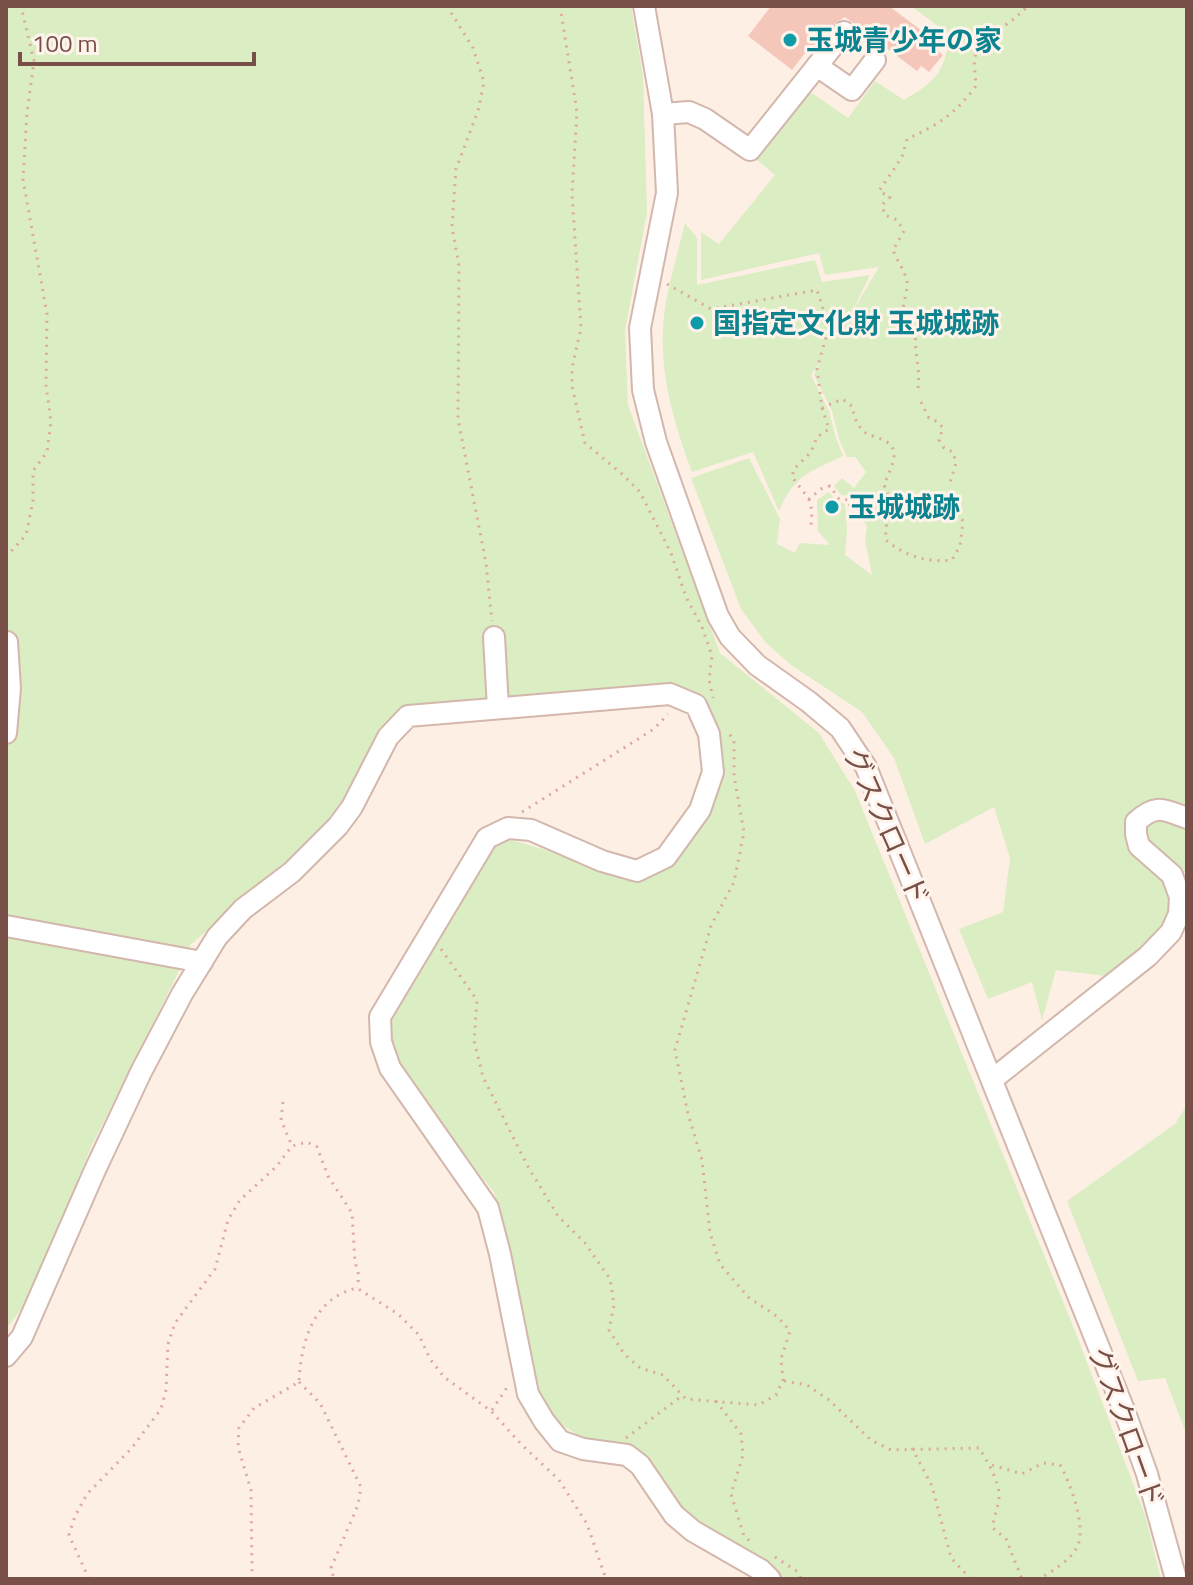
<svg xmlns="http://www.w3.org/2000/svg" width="1193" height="1585" viewBox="0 0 1193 1585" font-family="'Titillium Web','Noto Sans JP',sans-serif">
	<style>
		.green { fill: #dbedc2 }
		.building { fill: #f5c7ba }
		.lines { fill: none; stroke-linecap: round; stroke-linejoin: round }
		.minor-casing { stroke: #d3b7ac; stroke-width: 24 }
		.path { stroke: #dba99d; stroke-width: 3; stroke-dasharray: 2 6; stroke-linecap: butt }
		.minor { stroke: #fff; stroke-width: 20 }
		.culture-dot { fill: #0f9aa8; stroke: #fff4ec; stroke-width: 3 }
		.labels { text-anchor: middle; stroke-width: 6; stroke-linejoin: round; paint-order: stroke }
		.culture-label { font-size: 28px; font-weight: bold; fill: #0d838f; stroke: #fff4ec; text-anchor: start }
		.street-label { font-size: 28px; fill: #795048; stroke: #fff4ec }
	</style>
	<rect width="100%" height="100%" fill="#feefe5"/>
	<g class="green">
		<path d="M 6,6 L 631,6 L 643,75 L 647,212 L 625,331 L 628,405 L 720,653 L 819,733 L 855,791 L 1077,1336 L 1145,1515 L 1161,1579 L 784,1579 L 681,1516 L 637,1448 L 587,1440 L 554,1421 L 534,1380 L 514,1265 L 494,1192 L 417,1097 L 387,1040 L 395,1006 L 483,853 L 508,839 L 573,858 L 624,878 L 651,875 L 678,857 L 711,812 L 725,773 L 719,732 L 697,697 L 666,687 L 411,705 L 390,720 L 325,831 L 190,945 L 177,975 L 92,1145 L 29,1299 L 6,1329 Z"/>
		<path d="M 911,6 L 1187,6 L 1187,874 L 1184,872 L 1159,931 L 1106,976 L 1056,970 L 1042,1020 L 1032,982 L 988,999 L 959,929 L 1003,912 L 1010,858 L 994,807 L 925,844 L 894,758 L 862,712 L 791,665 L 766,643 L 741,609 L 691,478 L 749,458 L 780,519 L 777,544 L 795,553 L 800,543 L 830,545 L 818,531 L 817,500 L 829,492 L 835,500 L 845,504 L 847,530 L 845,555 L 872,575 L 865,540 L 867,526 L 856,509 L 853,496 L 841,495 L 834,486 L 842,478 L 854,488 L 866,472 L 855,457 L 847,457 L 839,439 L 832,411 L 814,375 L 822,359 L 811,375 L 829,411 L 836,438 L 843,456 C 810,472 794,475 779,511 L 753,452 L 692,472 C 675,426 660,377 663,327 C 665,293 677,257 685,223 L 697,238 L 697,285 L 815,260 L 822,282 L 870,275 L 851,314 L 879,267 L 825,275 L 819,253 L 701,280 L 701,232 L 719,244 L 775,175 L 757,160 L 809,91 L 848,118 L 875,81 L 904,100 C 936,81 944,73 950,35 Z"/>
		<path d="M 1187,1105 L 1187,1436 L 1165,1378 L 1138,1381 L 1067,1201 L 1175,1124 Z"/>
	</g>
	<path class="building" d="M 771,6 L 889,6 L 938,43 L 934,48 L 943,55 L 929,72 L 921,66 L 917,71 L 845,17 L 834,24 L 813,50 L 809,48 L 792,70 L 748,36 Z"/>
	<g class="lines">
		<g class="minor-casing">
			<g id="minor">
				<path d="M 644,6 L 663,114 L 667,193 L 640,328 L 643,390 L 656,442 L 718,616 L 730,637 L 757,665 L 809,702 L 840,728 L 866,767 L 1124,1410 L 1147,1474 L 1176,1579"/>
				<path d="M 817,66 L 852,90 L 875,60"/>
				<path d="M 663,114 L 689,112 L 705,119 L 750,150 L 844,32"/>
				<path d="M 494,637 L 498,708"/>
				<path d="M 6,733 L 10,688 L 7,642"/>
				<path d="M 6,926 L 202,962"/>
				<path d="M 993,1079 L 1148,956 L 1171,932 L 1179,914 L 1180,897 L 1172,875 L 1139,846 L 1136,834 L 1136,822 C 1156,803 1164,810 1187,818"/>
				<path d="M 6,1356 L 22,1337 L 95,1170 L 141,1072 L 182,994 L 217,937 L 243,909 L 292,872 L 338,826 L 352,807 L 388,737 L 408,716 L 670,694 L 696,705 L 709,734 L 713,772 L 700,810 L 666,857 L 637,871 L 602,861 L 531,830 L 508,828 L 487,838 L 380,1017 L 381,1042 L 390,1068 L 488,1208 L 500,1254 L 528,1394 L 544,1421 L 560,1441 L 583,1449 L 627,1455 L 640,1465 L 674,1515 L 693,1531 L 761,1570 L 770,1579"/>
			</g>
		</g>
		<g class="path">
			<path d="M 447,6 L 473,48 L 484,82 L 478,111 L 456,169 L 452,227 L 459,266 L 458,419 L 486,563 L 492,621"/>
			<path d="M 560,6 L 577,112 L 572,194 L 581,328 L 572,368 L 572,386 L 585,443 L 622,474 L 640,492 L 671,553 L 686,597 L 702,627 L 712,656 L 709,680 L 713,698"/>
			<path d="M 667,284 L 711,309 L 817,290 L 829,327 L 817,369 L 822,408 L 842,399 L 852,406 C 854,416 857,427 866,433 C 876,439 894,439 894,455 C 894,464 887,477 884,485 C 895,508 884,518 886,540 C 904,556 929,563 952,560 L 960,546 L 963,521 L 952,506"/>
			<path d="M 918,388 C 921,367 912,347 917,328 C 892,319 909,297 907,281 C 905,271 896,259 893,250 L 904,231 L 897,220 L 885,215 L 882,205 L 890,197 L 879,191 L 902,157 L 907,139 C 938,125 955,114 976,86 L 974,60 L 981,37 C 1002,30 1012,21 1028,6"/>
			<path d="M 921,402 L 929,418 L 938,422 L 943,428 L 939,440 L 944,448 L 953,452 L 956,463 L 949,486"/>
			<path d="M 822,408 L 829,429 L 817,437 L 811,452 L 794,469 L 792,477 L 809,499 L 821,489 L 830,486 L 839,499 L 849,500 L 851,518"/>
			<path d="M 809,499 L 812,511 L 811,526"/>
			<path d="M 6,557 L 26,535 L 33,501 L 33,471 L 47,452 L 51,422 L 46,385 L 47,314 L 23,179 L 27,113 L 34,61 L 21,6"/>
			<path d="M 522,812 L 654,729 L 668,714"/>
			<path d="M 441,949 L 477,1000 L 474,1041 L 483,1077 L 527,1165 L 558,1216 L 585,1243 L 610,1279 L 614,1305 L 609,1330 L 624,1354 L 640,1368 L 663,1375 L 686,1399 L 759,1405 L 776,1395 L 783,1380 L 781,1359 L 790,1331 L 778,1317 L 748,1297 L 720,1264 L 710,1233 L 702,1160 L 688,1114 L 675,1050 L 711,926 L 734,882 L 744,832 L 734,776 L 734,740 L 726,730"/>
			<path d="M 283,1102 L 281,1120 L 292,1146"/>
			<path d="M 784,1381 L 807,1385 L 829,1400 L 871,1440 L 891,1450 L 979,1448 C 987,1461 999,1480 999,1496 C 999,1506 993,1517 993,1528 L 1006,1539 L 1022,1579"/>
			<path d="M 299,1382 L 320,1403 L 361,1487 L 358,1505 L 331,1568 L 334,1579"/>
			<path d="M 716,1401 L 741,1434 L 743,1455 L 731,1494 L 744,1536 L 751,1542"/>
			<path d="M 492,1410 L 508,1386"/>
			<path d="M 626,1438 L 683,1395"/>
			<path d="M 912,1448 L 932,1486 L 951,1558 L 971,1579"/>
			<path d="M 992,1465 L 1022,1474 L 1043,1463 L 1060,1465 C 1070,1482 1086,1525 1078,1545 C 1072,1560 1052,1571 1039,1579"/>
			<path d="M 775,1557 L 798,1572 L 801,1579"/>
			<path d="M 89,1579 L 69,1535 L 75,1516 L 87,1494 L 131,1449 L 161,1409 L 166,1390 L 168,1344 L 175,1323 L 215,1269 L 228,1220 L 240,1200 L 276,1167 L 292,1146 L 307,1142 L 317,1147 L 328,1176 L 352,1213 L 355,1262 L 359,1276 L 357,1288"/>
			<path d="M 250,1579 L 252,1570 L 251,1490 L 238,1447 L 239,1428 L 254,1408 L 299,1382 C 301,1342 313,1298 357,1288 L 398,1314 L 419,1335 L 430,1359 L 444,1377 L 491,1411 L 521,1444 L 559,1480 L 587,1524 L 606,1579"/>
		</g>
		<use href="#minor" class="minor"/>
	</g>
	<g class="culture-dot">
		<circle cx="790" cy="40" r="8"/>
		<circle cx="697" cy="323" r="8"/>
		<circle cx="832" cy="507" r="8"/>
	</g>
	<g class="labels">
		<g class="culture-label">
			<text x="806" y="50">玉城青少年の家</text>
			<text x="713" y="333">国指定文化財 玉城城跡</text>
			<text x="848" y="517">玉城城跡</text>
		</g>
		<g class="street-label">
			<text transform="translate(887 826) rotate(66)" y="10">グスクロード</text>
			<text transform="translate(1127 1427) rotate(70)" y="10">グスクロード</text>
		</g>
	</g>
	<rect width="1193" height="1585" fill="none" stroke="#795048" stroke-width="16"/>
	<path d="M20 52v12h234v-12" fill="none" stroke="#795048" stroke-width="4"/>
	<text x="32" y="52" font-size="24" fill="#795048" stroke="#fff4ec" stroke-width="6" paint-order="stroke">100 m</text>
</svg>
